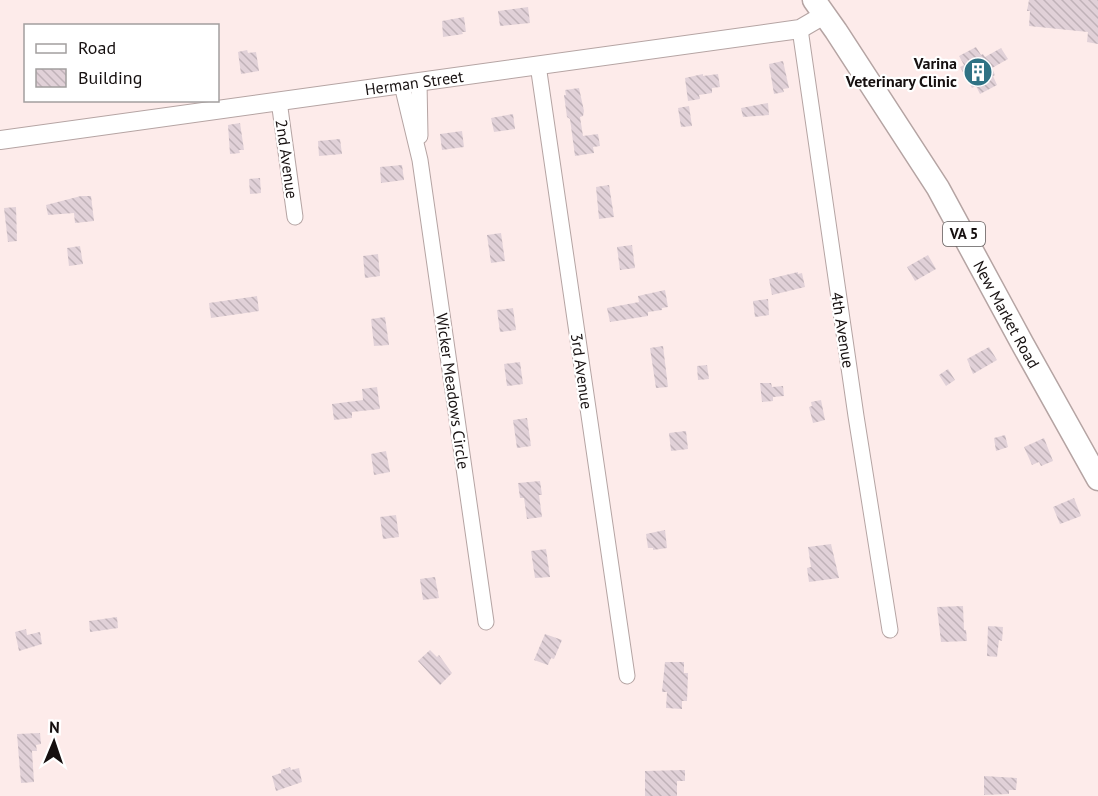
<svg xmlns="http://www.w3.org/2000/svg" width="1098" height="796" viewBox="0 0 1098 796" font-family="'PT Sans',sans-serif">
	<style>
		.building { fill: url(#building-back-hatch) }
		.lines { fill: none; stroke-linecap: round; stroke-linejoin: round }
		.minor-casing { stroke: #b5a4a3; stroke-width: 17 }
		.tertiary-casing { stroke: #b5a4a3; stroke-width: 20 }
		.primary-casing { stroke: #b5a4a3; stroke-width: 25 }
		.minor { stroke: #fff; stroke-width: 15 }
		.tertiary { stroke: #fff; stroke-width: 18 }
		.primary { stroke: #fff; stroke-width: 22 }
		.labels { text-anchor: middle; stroke-width: 4.5; stroke-linejoin: round; paint-order: stroke }
		.shield { fill: #fff; stroke: #5c5858; stroke-width: 1.5 }
		.shield-label { font-size: 15px; font-weight: bold; fill: #161010 }
		.poi-label { font-size: 16px; font-weight: bold; fill: #161010; stroke: #fff; text-anchor: end }
		.street-label { font-size: 16px; fill: #161010; stroke: #fff }
	</style>
	<defs>
		<pattern id="building-back-hatch" width="6" height="6" patternUnits="userSpaceOnUse" patternTransform="scale(1.5)"><rect width="6" height="6" fill="#e1d1d8"/><path d="M-1 5l2 2M0 0l6 6M5-1l2 2" fill="none" stroke="#c0b2b8"/></pattern>
	</defs>
	<rect width="100%" height="100%" fill="#fdebea"/>
	<g class="building">
		<path d="M 1029,0 L 1098,0 L 1098,44 L 1087,42 L 1088,32 L 1029,26 L 1030,11 L 1027,11 Z"/>
		<path d="M 528,7 L 530,23 L 500,26 L 498,11 Z"/>
		<path d="M 464,17 L 466,32 L 462,32 L 463,34 L 443,37 L 442,21 Z"/>
		<path d="M 976,47 L 981,55 L 983,54 L 985,57 L 1001,48 L 1008,59 L 992,68 L 995,75 L 993,76 L 997,85 L 980,94 L 976,86 L 972,88 L 960,67 L 964,65 L 959,56 Z"/>
		<path d="M 247,50 L 248,53 L 256,52 L 259,71 L 241,74 L 238,52 Z"/>
		<path d="M 783,61 L 789,88 L 783,89 L 784,92 L 774,94 L 769,64 Z"/>
		<path d="M 703,74 L 703,76 L 718,74 L 720,87 L 712,88 L 712,93 L 699,95 L 700,99 L 688,101 L 685,78 Z"/>
		<path d="M 579,88 L 584,111 L 583,116 L 580,117 L 583,136 L 598,134 L 600,146 L 593,147 L 594,153 L 575,156 L 570,119 L 567,117 L 564,95 L 566,95 L 565,90 Z"/>
		<path d="M 768,103 L 769,115 L 743,117 L 741,108 Z"/>
		<path d="M 689,106 L 692,126 L 681,127 L 678,108 Z"/>
		<path d="M 513,114 L 515,129 L 494,132 L 491,118 Z"/>
		<path d="M 240,123 L 244,150 L 239,150 L 240,153 L 230,154 L 228,125 Z"/>
		<path d="M 462,131 L 464,147 L 442,150 L 440,134 Z"/>
		<path d="M 340,139 L 342,154 L 319,156 L 318,141 Z"/>
		<path d="M 402,165 L 404,180 L 381,183 L 380,167 Z"/>
		<path d="M 260,178 L 261,193 L 250,194 L 249,179 Z"/>
		<path d="M 609,185 L 614,217 L 599,219 L 596,187 Z"/>
		<path d="M 81,196 L 91,196 L 94,221 L 75,223 L 74,213 L 48,215 L 46,205 Z"/>
		<path d="M 16,207 L 17,241 L 8,242 L 4,208 Z"/>
		<path d="M 501,233 L 505,261 L 491,263 L 487,235 Z"/>
		<path d="M 632,245 L 635,268 L 620,270 L 617,247 Z"/>
		<path d="M 80,246 L 83,264 L 69,266 L 67,248 Z"/>
		<path d="M 378,254 L 380,276 L 365,278 L 363,256 Z"/>
		<path d="M 928,255 L 936,269 L 915,281 L 907,267 Z"/>
		<path d="M 798,272 L 798,274 L 802,273 L 805,287 L 772,295 L 769,279 Z"/>
		<path d="M 665,290 L 668,307 L 662,308 L 662,310 L 648,312 L 648,316 L 610,322 L 607,308 L 639,302 L 638,296 Z"/>
		<path d="M 257,296 L 259,311 L 211,318 L 209,303 Z"/>
		<path d="M 768,299 L 769,315 L 755,317 L 753,301 Z"/>
		<path d="M 513,308 L 516,330 L 500,332 L 497,310 Z"/>
		<path d="M 385,317 L 389,345 L 374,346 L 371,319 Z"/>
		<path d="M 663,346 L 668,387 L 656,388 L 650,348 Z"/>
		<path d="M 989,347 L 997,360 L 973,374 L 967,359 Z"/>
		<path d="M 520,362 L 523,384 L 507,386 L 504,364 Z"/>
		<path d="M 707,365 L 709,379 L 698,380 L 697,366 Z"/>
		<path d="M 948,369 L 955,380 L 946,386 L 939,375 Z"/>
		<path d="M 760,383 L 771,383 L 772,387 L 783,386 L 784,396 L 773,397 L 773,401 L 762,402 Z"/>
		<path d="M 377,387 L 380,409 L 352,412 L 352,418 L 334,420 L 332,404 L 363,400 L 362,389 Z"/>
		<path d="M 821,400 L 825,420 L 813,423 L 809,407 L 812,406 L 811,402 Z"/>
		<path d="M 527,418 L 531,446 L 517,448 L 513,420 Z"/>
		<path d="M 686,431 L 688,449 L 671,451 L 669,433 Z"/>
		<path d="M 1005,435 L 1008,447 L 996,451 L 994,438 Z"/>
		<path d="M 1044,438 L 1053,461 L 1041,466 L 1039,462 L 1032,465 L 1024,447 Z"/>
		<path d="M 386,451 L 390,472 L 374,475 L 371,454 Z"/>
		<path d="M 540,481 L 542,495 L 539,495 L 542,517 L 527,519 L 524,498 L 520,498 L 518,483 Z"/>
		<path d="M 1074,498 L 1081,516 L 1060,524 L 1053,507 Z"/>
		<path d="M 396,515 L 399,537 L 383,539 L 380,517 Z"/>
		<path d="M 665,530 L 667,548 L 653,550 L 653,548 L 648,548 L 646,534 Z"/>
		<path d="M 831,544 L 839,578 L 809,582 L 807,568 L 811,567 L 808,547 Z"/>
		<path d="M 546,549 L 550,577 L 535,578 L 531,551 Z"/>
		<path d="M 435,577 L 439,598 L 423,600 L 420,579 Z"/>
		<path d="M 963,606 L 964,630 L 966,630 L 967,641 L 941,642 L 937,607 Z"/>
		<path d="M 117,617 L 118,628 L 90,632 L 89,621 Z"/>
		<path d="M 988,626 L 1003,627 L 1002,641 L 999,640 L 997,657 L 987,656 Z"/>
		<path d="M 26,629 L 27,635 L 40,632 L 42,644 L 19,651 L 15,632 Z"/>
		<path d="M 545,634 L 562,640 L 554,659 L 551,658 L 548,665 L 534,660 Z"/>
		<path d="M 430,650 L 437,657 L 439,655 L 452,673 L 440,685 L 418,661 Z"/>
		<path d="M 665,662 L 684,662 L 684,673 L 688,673 L 687,701 L 682,701 L 682,709 L 666,708 L 667,692 L 662,692 Z"/>
		<path d="M 40,733 L 41,744 L 36,745 L 37,751 L 32,751 L 34,782 L 21,783 L 17,734 Z"/>
		<path d="M 290,767 L 291,770 L 299,768 L 302,782 L 276,791 L 272,776 L 281,773 L 281,770 Z"/>
		<path d="M 685,770 L 685,781 L 677,781 L 677,796 L 645,796 L 645,771 Z"/>
		<path d="M 984,776 L 1017,778 L 1016,790 L 1009,790 L 1009,794 L 984,795 Z"/>
	</g>
	<g class="lines">
		<g class="minor-casing">
			<g id="minor">
				<path d="M 800,29 L 856,416 L 890,630"/>
				<path d="M 538,65 L 627,676"/>
				<path d="M 419,82 L 420,136"/>
				<path d="M 402,85 L 420,160 L 486,622"/>
				<path d="M 279,101 L 295,217"/>
			</g>
		</g>
		<g class="tertiary-casing">
			<g id="tertiary">
				<path id="s1" d="M 0,140 L 800,29 L 824,15"/>
			</g>
		</g>
		<g class="primary-casing">
			<g id="primary">
				<path id="s2" d="M 814,0 L 836,31 L 938,188 L 1022,343 L 1098,479"/>
			</g>
		</g>
		<use href="#minor" class="minor"/>
		<use href="#tertiary" class="tertiary"/>
		<use href="#primary" class="primary"/>
	</g>
	<defs>
		<g id="building-disc" transform="scale(1.5)"><circle r="9.5" fill="#2f7284" stroke="#fff"/><path d="M-4-6H4V6H1V3H-1V6H-4ZM-2.5-4.3h1.7v1.8h-1.7ZM.8-4.3h1.7v1.8H.8ZM-2.5-1h1.7V.8h-1.7ZM.8-1h1.7V.8H.8Z" fill="#fff"/></g>
	</defs>
	<g fill-rule="evenodd">
		<use href="#building-disc" x="978" y="72"/>
	</g>
	<g class="labels">
		<rect class="shield" x="943" y="222" width="42" height="24" rx="4.5"/>
		<g class="shield-label">
			<text x="964" y="239">VA 5</text>
		</g>
		<g class="poi-label">
			<text x="957" y="69">Varina<tspan x="957" dy="18">Veterinary Clinic</tspan></text>
		</g>
		<g class="street-label">
			<text dy="6" stroke="none"><textPath href="#s1" startOffset="418">Herman Street</textPath></text>
			<text transform="translate(287 159) rotate(82)" y="6">2nd Avenue</text>
			<text dy="6" stroke="none"><textPath href="#s2" startOffset="369">New Market Road</textPath></text>
			<text transform="translate(843 330) rotate(81)" y="6">4th Avenue</text>
			<text transform="translate(582 371) rotate(82)" y="6">3rd Avenue</text>
			<text transform="translate(453 391) rotate(82)" y="6">Wicker Meadows Circle</text>
		</g>
	</g>
	<rect x="24" y="24" width="195" height="78" fill="#ffffff" stroke="#a29f9f" stroke-width="1.5"/>
	<rect x="36" y="44" width="30" height="9" fill="#ffffff" stroke="#a29f9f" stroke-width="1.5"/>
	<text x="78" y="54" font-size="18" fill="#161010">Road</text>
	<rect x="36" y="69" width="30" height="18" fill="url(#building-back-hatch)" stroke="#a29f9f" stroke-width="1.5"/>
	<text x="78" y="84" font-size="18" fill="#161010">Building</text>
	<g transform="translate(54 742) rotate(2)" stroke="#ffffff" stroke-width="4.5" paint-order="stroke">
	<path d="M0-4.5L10 22L0 15L-10 22Z" fill="#161010"/>
	<text y="-9" font-size="16" font-weight="bold" text-anchor="middle" fill="#161010">N</text>
	</g>
</svg>
